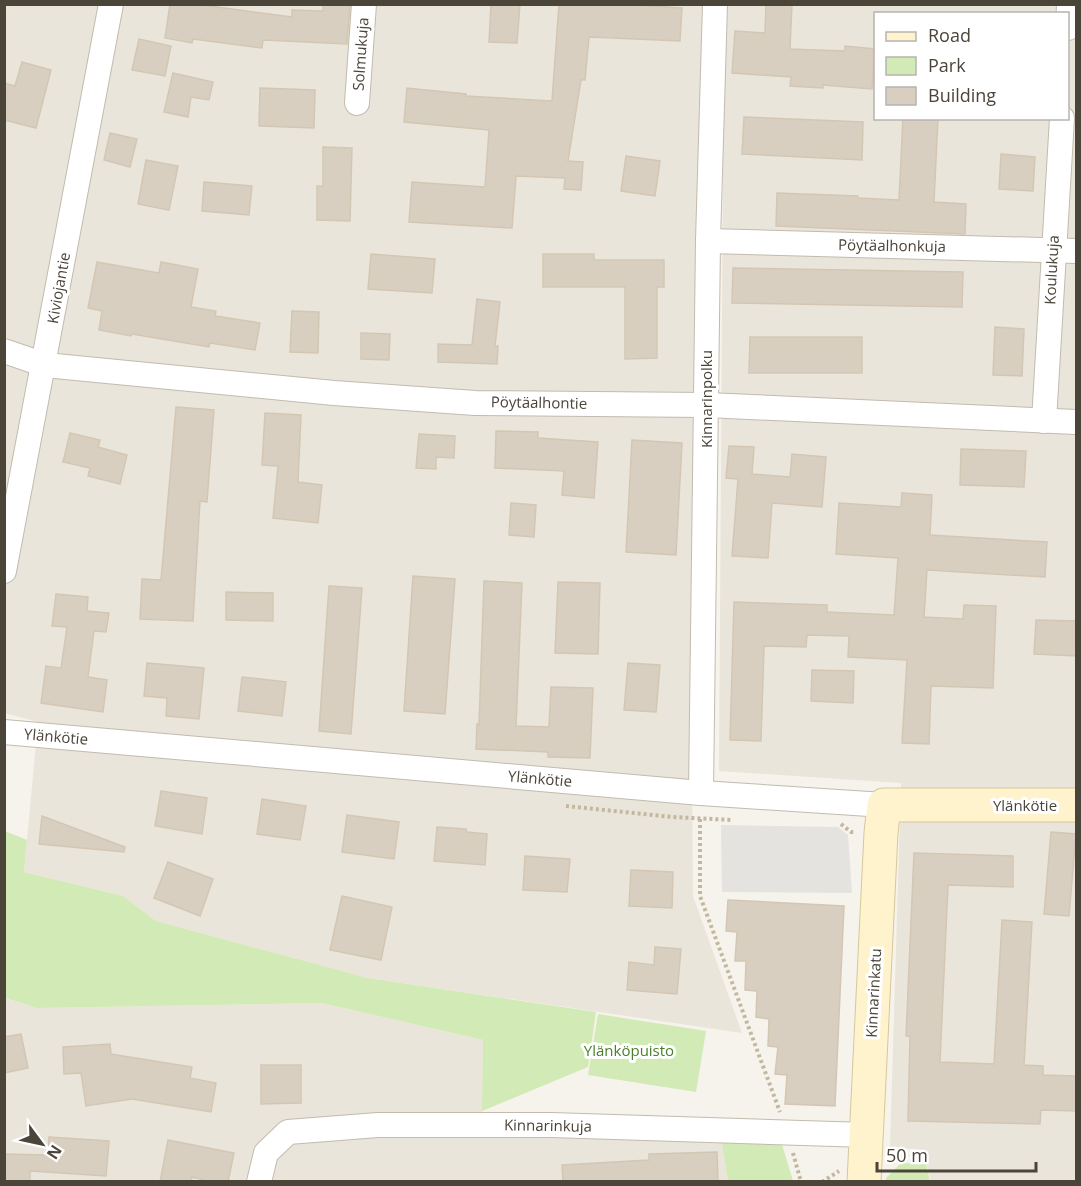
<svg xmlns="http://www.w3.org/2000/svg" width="1081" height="1186" viewBox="0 0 1081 1186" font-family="'Open Sans',sans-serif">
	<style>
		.residential { fill: #eae5da; fill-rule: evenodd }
		.green { fill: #d2eab5 }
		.parking { fill: #e5e3e0 }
		.building { fill: #d8cfc1; stroke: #d3c7b4; stroke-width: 1.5 }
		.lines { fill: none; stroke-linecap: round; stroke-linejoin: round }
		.street-casing { stroke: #c2bbae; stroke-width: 26 }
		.secondary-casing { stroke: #d6c79b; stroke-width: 35 }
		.path { stroke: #c4b79f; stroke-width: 4; stroke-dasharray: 3 3; stroke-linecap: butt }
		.street { stroke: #fff; stroke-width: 24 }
		.secondary { stroke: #fff3cd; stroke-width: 33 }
		.labels { text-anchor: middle; stroke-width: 6; stroke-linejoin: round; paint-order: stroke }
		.street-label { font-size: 15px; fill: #4b4439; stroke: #fff }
		.park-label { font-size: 15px; fill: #4a7f2a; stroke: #fff }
	</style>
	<rect width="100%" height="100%" fill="#f6f3ec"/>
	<g class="residential">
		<path d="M 4,5 L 704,5 L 692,767 L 693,896 L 742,1033 L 368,978 L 156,921 L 123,896 L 24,872 L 38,722 L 4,713 Z"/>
		<path d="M 724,5 L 1076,5 L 1076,1181 L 931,1181 L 923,1150 L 890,1147 L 901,783 L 719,771 ZM 876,14 L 1068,14 L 1068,118 L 876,118 Z"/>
		<path d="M 4,998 L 37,1008 L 322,1003 L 483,1040 L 482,1131 L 721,1138 L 728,1181 L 5,1181 Z"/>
	</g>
	<g class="green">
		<path d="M 5,831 L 27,840 L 24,872 L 123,896 L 156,921 L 368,978 L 596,1012 L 588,1067 L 482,1111 L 483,1040 L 322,1003 L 37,1008 L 5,998 Z"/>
		<path d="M 598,1014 L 706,1031 L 696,1092 L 588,1075 Z"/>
		<path d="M 721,1138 L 781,1141 L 793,1181 L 728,1181 Z"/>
		<path d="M 901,1163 L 926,1164 L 930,1181 L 886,1181 L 886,1178 Z"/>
	</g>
	<path class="parking" d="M 721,825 L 838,827 L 848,835 L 852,893 L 722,892 Z"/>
	<g class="building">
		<path d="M 170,4 L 195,4 L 292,17 L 292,10 L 323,11 L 323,4 L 350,4 L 347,44 L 263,40 L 262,48 L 193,39 L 192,43 L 165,38 Z"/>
		<path d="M 491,4 L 520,4 L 517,43 L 489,42 Z"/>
		<path d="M 559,4 L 621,4 L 682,8 L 680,41 L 589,37 L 585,80 L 581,80 L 568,161 L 583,162 L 581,190 L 564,189 L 565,178 L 516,176 L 512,228 L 409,222 L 412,182 L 485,187 L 489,130 L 404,122 L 407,88 L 466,94 L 466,96 L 552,101 Z"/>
		<path d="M 766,4 L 792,4 L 790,49 L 845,51 L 845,46 L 875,49 L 872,89 L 823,85 L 823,88 L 790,86 L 791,77 L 732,73 L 735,31 L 765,33 Z"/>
		<path d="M 139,39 L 171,46 L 165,76 L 132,70 Z"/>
		<path d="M 22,62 L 51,70 L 36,128 L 4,120 L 4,83 L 15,86 Z"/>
		<path d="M 173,73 L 213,82 L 209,100 L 191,97 L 188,117 L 164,112 Z"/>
		<path d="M 260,88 L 315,90 L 314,128 L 259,126 Z"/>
		<path d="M 744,117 L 863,122 L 862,160 L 742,154 Z"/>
		<path d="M 903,118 L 938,118 L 934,202 L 966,204 L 965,234 L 776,226 L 777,193 L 858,196 L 858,198 L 899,200 Z"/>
		<path d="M 110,133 L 137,139 L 130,167 L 104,160 Z"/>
		<path d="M 323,147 L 352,148 L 350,221 L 317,220 L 317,186 L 323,186 Z"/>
		<path d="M 1001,154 L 1035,157 L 1033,191 L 999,189 Z"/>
		<path d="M 626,156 L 660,161 L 655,196 L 621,191 Z"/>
		<path d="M 146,160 L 178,166 L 169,210 L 138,204 Z"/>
		<path d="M 204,182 L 252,186 L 249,215 L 202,211 Z"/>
		<path d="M 371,254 L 435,259 L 432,293 L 368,289 Z"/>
		<path d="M 543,254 L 594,254 L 594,260 L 664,260 L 664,287 L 657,287 L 657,358 L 625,359 L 625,287 L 543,287 Z"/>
		<path d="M 97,262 L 159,273 L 161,262 L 198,269 L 191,307 L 216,311 L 215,316 L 260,323 L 255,350 L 210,343 L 209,347 L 132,334 L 131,336 L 99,330 L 102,311 L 88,308 Z"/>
		<path d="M 733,268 L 963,272 L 962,307 L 732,303 Z"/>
		<path d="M 477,299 L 500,302 L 495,346 L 498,346 L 497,364 L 438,362 L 438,344 L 472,345 Z"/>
		<path d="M 292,311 L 319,312 L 318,353 L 290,352 Z"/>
		<path d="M 995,327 L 1024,329 L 1022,376 L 993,375 Z"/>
		<path d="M 361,333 L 390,334 L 389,360 L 361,359 Z"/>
		<path d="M 750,337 L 862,337 L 862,373 L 749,373 Z"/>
		<path d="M 176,407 L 214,410 L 207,502 L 200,501 L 193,621 L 140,619 L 142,579 L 161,580 Z"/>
		<path d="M 265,413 L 301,415 L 298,482 L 322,485 L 318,523 L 273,518 L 278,466 L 262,465 Z"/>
		<path d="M 496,431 L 538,432 L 538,438 L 598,442 L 594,498 L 562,495 L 564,471 L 495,468 Z"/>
		<path d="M 70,433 L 100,440 L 98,447 L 127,455 L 120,484 L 88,476 L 90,468 L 63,462 Z"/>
		<path d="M 419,434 L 455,436 L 454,458 L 436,457 L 436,469 L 416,468 Z"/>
		<path d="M 632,440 L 682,443 L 676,555 L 626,552 Z"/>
		<path d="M 729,446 L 754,447 L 752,474 L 790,477 L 792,454 L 826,457 L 822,507 L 772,503 L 768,558 L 732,556 L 738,479 L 726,478 Z"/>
		<path d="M 961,449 L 1026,451 L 1024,487 L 960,485 Z"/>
		<path d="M 902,493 L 932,495 L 930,535 L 1047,542 L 1045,577 L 927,570 L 924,617 L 963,619 L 964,605 L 996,606 L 993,688 L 931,686 L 929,744 L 902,743 L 907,660 L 848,657 L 849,636 L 807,635 L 806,647 L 764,646 L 761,741 L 730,740 L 734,602 L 827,605 L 827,612 L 894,615 L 898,558 L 836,554 L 839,503 L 901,507 Z"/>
		<path d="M 511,503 L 536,505 L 534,537 L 509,535 Z"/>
		<path d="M 413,576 L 455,579 L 445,714 L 404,711 Z"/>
		<path d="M 484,581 L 522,583 L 516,726 L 549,727 L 551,687 L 593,688 L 590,758 L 548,757 L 548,752 L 476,749 L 477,724 L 479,725 Z"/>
		<path d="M 558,582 L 600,583 L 598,654 L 555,653 Z"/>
		<path d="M 329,586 L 362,588 L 351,734 L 319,731 Z"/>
		<path d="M 226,592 L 273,593 L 273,621 L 226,620 Z"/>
		<path d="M 56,594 L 88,597 L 87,611 L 109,613 L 106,632 L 94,631 L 88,677 L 107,680 L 103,712 L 41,703 L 46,666 L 61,668 L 67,627 L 52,626 Z"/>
		<path d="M 1036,620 L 1077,621 L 1077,656 L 1034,654 Z"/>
		<path d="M 147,663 L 204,668 L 199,719 L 166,716 L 167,698 L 144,696 Z"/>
		<path d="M 628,663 L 660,665 L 656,712 L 624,710 Z"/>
		<path d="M 812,670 L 854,671 L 853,703 L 811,701 Z"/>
		<path d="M 242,677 L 286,682 L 282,716 L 238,711 Z"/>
		<path d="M 161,791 L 207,798 L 202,834 L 155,826 Z"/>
		<path d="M 262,799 L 306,806 L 300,840 L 257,834 Z"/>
		<path d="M 347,815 L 399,822 L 394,859 L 342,852 Z"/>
		<path d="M 42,816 L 125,847 L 124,852 L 39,844 Z"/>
		<path d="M 437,827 L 466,829 L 467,832 L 487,834 L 485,865 L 434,861 Z"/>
		<path d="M 1051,832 L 1076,834 L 1069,916 L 1044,914 Z"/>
		<path d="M 914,853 L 1013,856 L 1013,887 L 948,885 L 940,1062 L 994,1064 L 1002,920 L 1032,922 L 1024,1065 L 1043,1066 L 1043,1075 L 1077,1076 L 1077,1111 L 1041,1110 L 1040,1124 L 908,1121 L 910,1036 L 906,1036 Z"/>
		<path d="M 525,856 L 570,859 L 567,892 L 523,890 Z"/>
		<path d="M 168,862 L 213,879 L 200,916 L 154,898 Z"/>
		<path d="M 631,870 L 673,872 L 672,908 L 629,906 Z"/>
		<path d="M 342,896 L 392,907 L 381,960 L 330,950 Z"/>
		<path d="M 728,900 L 844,906 L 835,1106 L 785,1104 L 787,1075 L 775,1074 L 778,1047 L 768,1046 L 769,1019 L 756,1017 L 757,991 L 745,990 L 746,961 L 735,961 L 737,932 L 726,931 Z"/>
		<path d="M 655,947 L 681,949 L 677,994 L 627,990 L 629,962 L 654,965 Z"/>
		<path d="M 21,1034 L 28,1068 L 4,1073 L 4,1037 Z"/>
		<path d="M 110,1044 L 111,1054 L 192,1067 L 190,1078 L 216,1083 L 211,1112 L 132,1099 L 86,1106 L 81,1073 L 64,1074 L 63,1047 Z"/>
		<path d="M 261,1065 L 301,1065 L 301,1103 L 261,1104 Z"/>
		<path d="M 49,1137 L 109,1141 L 106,1176 L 30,1171 L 30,1182 L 4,1182 L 4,1154 L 48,1155 Z"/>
		<path d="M 168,1140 L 234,1153 L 228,1182 L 212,1182 L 192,1177 L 191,1182 L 160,1182 Z"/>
		<path d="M 717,1152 L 718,1182 L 563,1182 L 562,1165 L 649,1160 L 649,1154 Z"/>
	</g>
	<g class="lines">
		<g class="street-casing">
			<g id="street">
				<path d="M 1068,28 L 1069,4"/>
				<path d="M 357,103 L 364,4"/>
				<path d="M 708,241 L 1076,251"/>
				<path d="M 4,351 L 45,365 L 334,393 L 475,403 L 707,405 L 1076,422"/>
				<path d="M 1044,421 L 1062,118"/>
				<path d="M 4,571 L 111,4"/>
				<path d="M 4,732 L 701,793 L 884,805"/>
				<path d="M 701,793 L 708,241 L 715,4"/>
				<path d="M 259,1182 L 266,1153 L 288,1132 L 378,1125 L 551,1125 L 867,1135"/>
			</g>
		</g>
		<g class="secondary-casing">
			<path id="secondary" d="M 864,1182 L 881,833 L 884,805 L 1076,805"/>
		</g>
		<g class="path">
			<path d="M 566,806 L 672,817 L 732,820"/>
			<path d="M 700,819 L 700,896 L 780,1112"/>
			<path d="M 841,824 L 851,832 L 855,832"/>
			<path d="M 793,1153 L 801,1182"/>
			<path d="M 822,1182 L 839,1171"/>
		</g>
		<use href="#street" class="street"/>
		<use href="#secondary" class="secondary"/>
	</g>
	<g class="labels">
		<g class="street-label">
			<text transform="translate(361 54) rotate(-86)" y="5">Solmukuja</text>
			<text transform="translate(892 246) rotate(1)" y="5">Pöytäalhonkuja</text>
			<text transform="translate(1052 270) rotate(-87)" y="5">Koulukuja</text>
			<text transform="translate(59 288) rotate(-80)" y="5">Kiviojantie</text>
			<text transform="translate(707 399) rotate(-90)" y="5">Kinnarinpolku</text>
			<text transform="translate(539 403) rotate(1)" y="5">Pöytäalhontie</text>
			<text transform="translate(56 737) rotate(5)" y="5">Ylänkötie</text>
			<text transform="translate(540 779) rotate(5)" y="5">Ylänkötie</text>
			<text x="1025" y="811">Ylänkötie</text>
			<text transform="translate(874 993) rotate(-87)" y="5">Kinnarinkatu</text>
			<text transform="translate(548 1126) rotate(1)" y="5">Kinnarinkuja</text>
		</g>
		<g class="park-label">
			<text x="629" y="1056">Ylänköpuisto</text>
		</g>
	</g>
	<rect width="1081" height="1186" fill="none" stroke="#4b4439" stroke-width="12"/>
	<rect x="874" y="12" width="195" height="108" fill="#ffffff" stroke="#b7b4b0" stroke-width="1.5"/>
	<rect x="886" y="32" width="30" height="9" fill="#fff3cd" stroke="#b7b4b0" stroke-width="1.5"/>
	<text x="928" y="42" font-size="18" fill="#4b4439">Road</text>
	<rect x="886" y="57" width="30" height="18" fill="#d2eab5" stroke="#b7b4b0" stroke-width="1.5"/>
	<text x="928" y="72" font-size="18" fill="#4b4439">Park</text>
	<rect x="886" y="87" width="30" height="18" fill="#d8cfc1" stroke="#b7b4b0" stroke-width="1.5"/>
	<text x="928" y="102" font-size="18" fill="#4b4439">Building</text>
	<g transform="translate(42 1144) rotate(123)" stroke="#ffffff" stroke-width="4.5" paint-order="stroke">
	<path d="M0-4.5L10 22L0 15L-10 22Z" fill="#4b4439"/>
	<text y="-9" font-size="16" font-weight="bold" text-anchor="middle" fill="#4b4439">N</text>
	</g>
	<path d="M877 1162v9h159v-9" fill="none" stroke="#4b4439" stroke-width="3"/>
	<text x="886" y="1162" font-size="18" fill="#4b4439" stroke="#ffffff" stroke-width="4.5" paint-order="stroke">50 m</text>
</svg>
